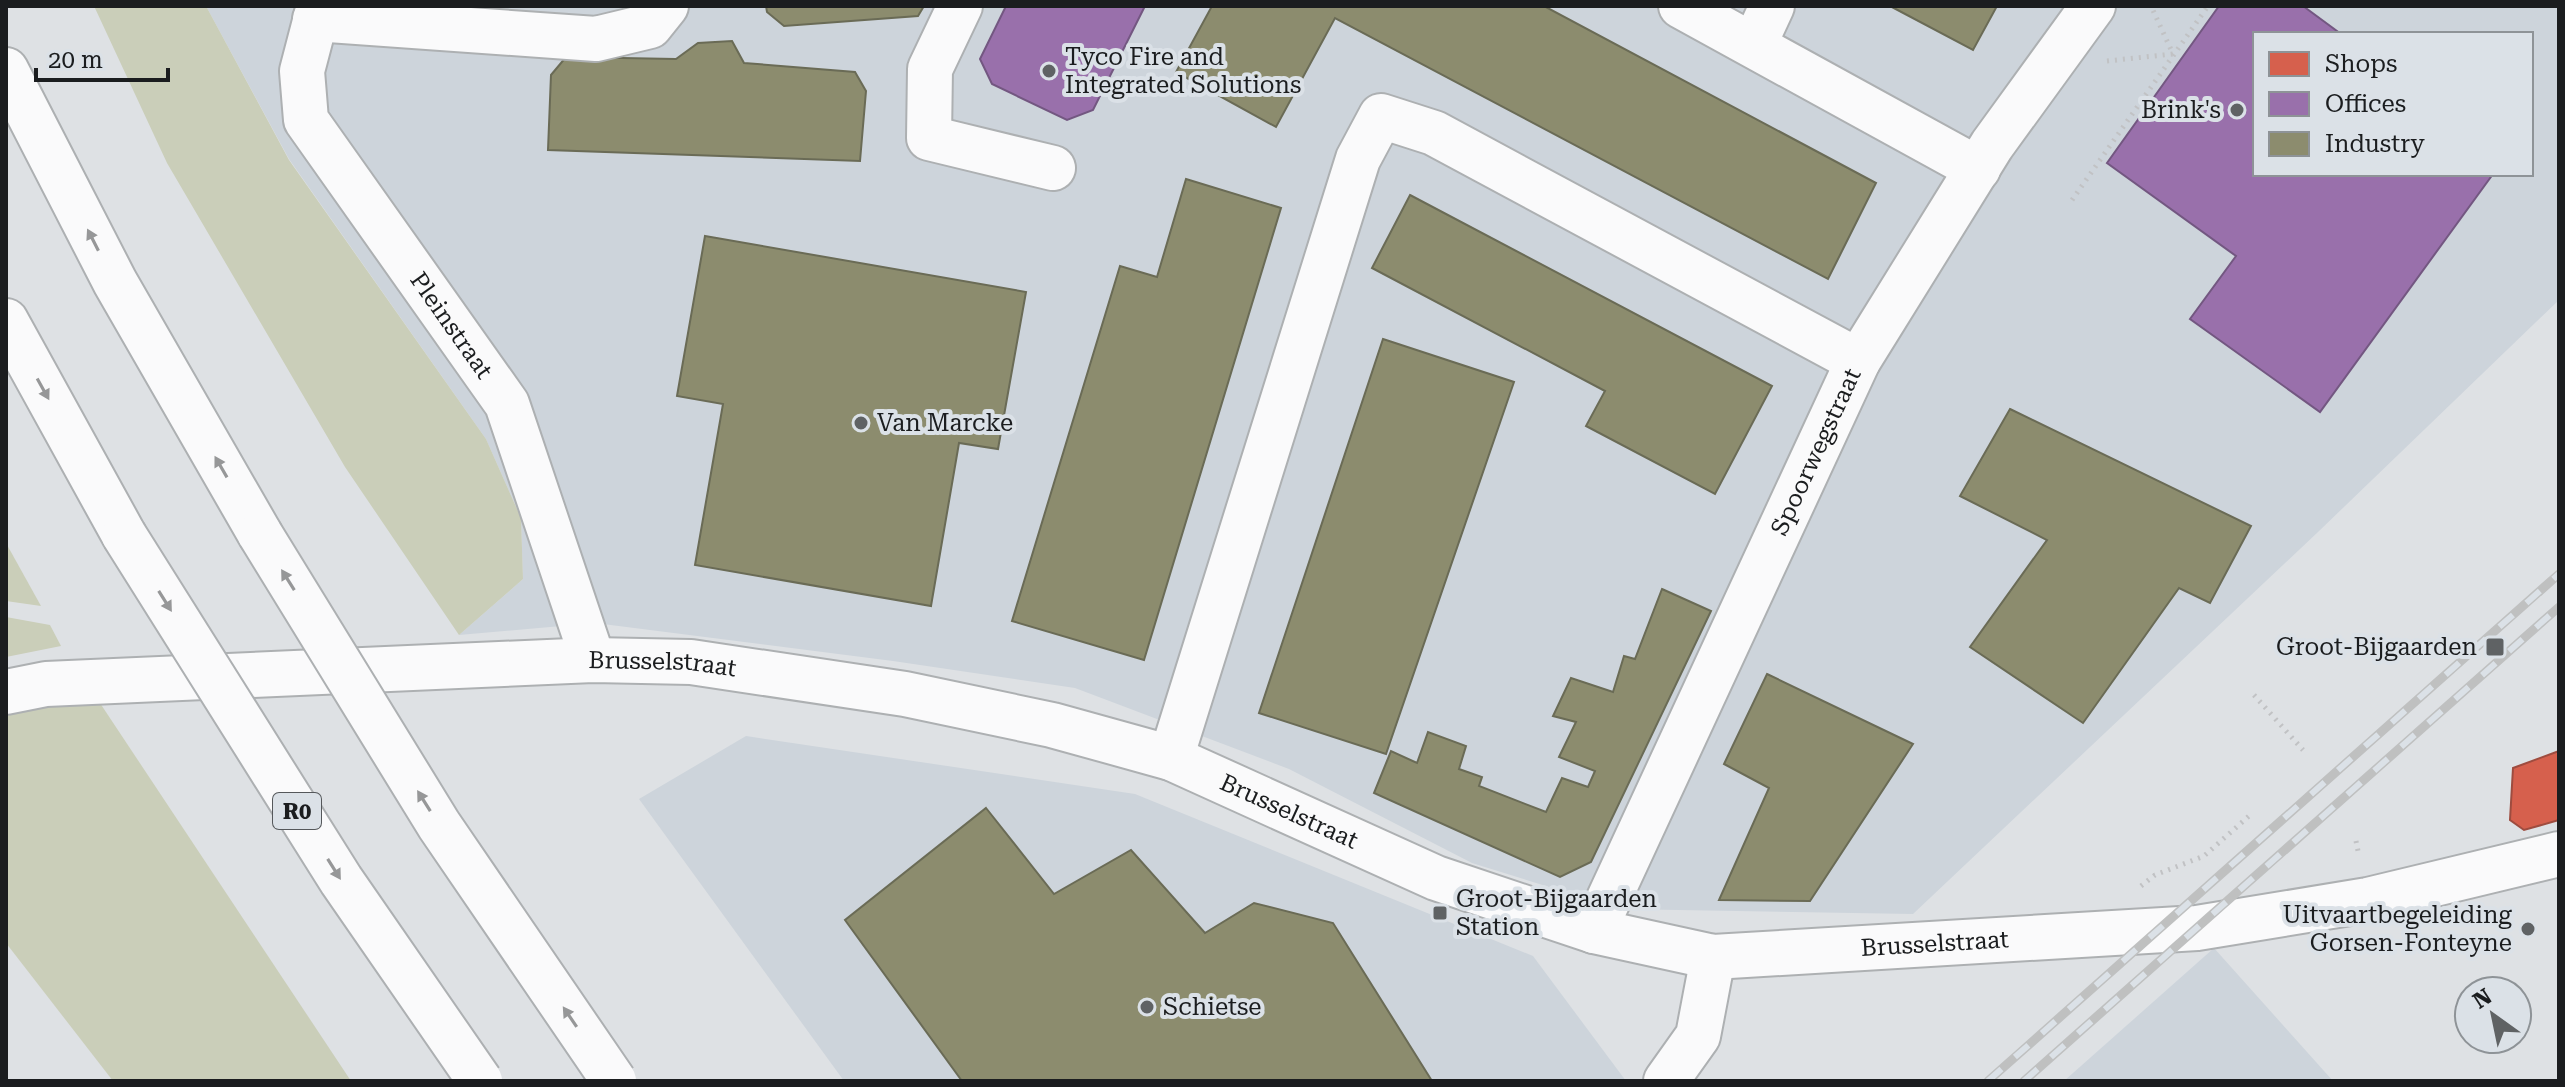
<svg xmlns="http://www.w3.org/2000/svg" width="2565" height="1087" viewBox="0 0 2565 1087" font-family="'Roboto Serif',serif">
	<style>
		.built { fill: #cdd4db; fill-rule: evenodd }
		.green { fill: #caceb9 }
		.shops { fill: #d6604d; stroke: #9e4c3f; stroke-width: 2 }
		.offices { fill: #9970ab; stroke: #735781; stroke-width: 2 }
		.industry { fill: #8c8c6e; stroke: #6a6b56; stroke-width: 2 }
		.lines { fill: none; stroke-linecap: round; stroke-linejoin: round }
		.minor-casing { stroke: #adb0b2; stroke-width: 48 }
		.highway-casing { stroke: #adb0b2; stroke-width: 48 }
		.path { stroke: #c1c2c4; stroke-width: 5; stroke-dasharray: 2 6; stroke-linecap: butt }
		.minor { stroke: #fafafb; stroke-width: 44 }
		.highway { stroke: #fafafb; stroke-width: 44 }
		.rail-casing { stroke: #bfc0c0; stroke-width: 9 }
		.rail { stroke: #dbe1e7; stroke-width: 6; stroke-dasharray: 18; stroke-linecap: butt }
		.highway-bridge-casing { stroke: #adb0b2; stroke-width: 48; stroke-linecap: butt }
		.highway-bridge { stroke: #fafafb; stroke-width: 44 }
		.oneway { fill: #969798 }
		.poi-dot { fill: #5f6264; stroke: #dbe1e7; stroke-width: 3 }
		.labels { text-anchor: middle; stroke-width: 8; stroke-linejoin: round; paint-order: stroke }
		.shield { fill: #dbe1e7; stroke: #55585b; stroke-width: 2 }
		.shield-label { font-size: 22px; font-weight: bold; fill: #1b1d1f }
		.poi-label { font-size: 24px; fill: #1b1d1f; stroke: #dbe1e7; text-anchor: start }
		.street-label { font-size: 24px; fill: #1b1d1f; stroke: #dbe1e7 }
	</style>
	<rect width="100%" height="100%" fill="#dee1e4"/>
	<g class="built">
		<path d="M 206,6 L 2559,6 L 2559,300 L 2318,532 L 1913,914 L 1620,909 L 1472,863 L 1289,769 L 1075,688 L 893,661 L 595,623 L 459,635 L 523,579 L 521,518 L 486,439 L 289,159 ZM 2255,34 L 2531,34 L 2531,174 L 2255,174 Z"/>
		<path d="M 746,736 L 1135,794 L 1533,956 L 1626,1081 L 844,1081 L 639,799 Z"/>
		<path d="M 2214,948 L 2333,1081 L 2064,1081 Z"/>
	</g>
	<g class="green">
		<path d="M 94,6 L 206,6 L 289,160 L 486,439 L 521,518 L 523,579 L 459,635 L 345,467 L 167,163 Z"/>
		<path d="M 6,543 L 41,606 L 6,601 Z"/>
		<path d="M 6,617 L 50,625 L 61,646 L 6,657 Z"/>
		<path d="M 92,691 L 351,1081 L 113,1081 L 6,943 L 6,713 Z"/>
	</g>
	<path class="shops" d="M 2559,751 L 2559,820 L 2524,830 L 2510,820 L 2513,768 Z"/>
	<g class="offices">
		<path d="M 1006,6 L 1145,6 L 1093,110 L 1067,120 L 992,84 L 980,59 Z"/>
		<path d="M 2219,6 L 2303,6 L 2341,34 L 2255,34 L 2255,174 L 2493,174 L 2320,412 L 2190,319 L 2236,256 L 2107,163 Z"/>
	</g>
	<g class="industry">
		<path d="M 766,6 L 924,6 L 918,16 L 784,26 L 767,12 Z"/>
		<path d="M 1212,6 L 1544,6 L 1876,183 L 1828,279 L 1335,18 L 1276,127 L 1176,72 Z"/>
		<path d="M 1890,6 L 1997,6 L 1973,50 Z"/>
		<path d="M 732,41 L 744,63 L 855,72 L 866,91 L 860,161 L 548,150 L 551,75 L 566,57 L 676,59 L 698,43 Z"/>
		<path d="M 1186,179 L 1281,208 L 1144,660 L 1012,621 L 1120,266 L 1157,277 Z"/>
		<path d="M 1410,195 L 1772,386 L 1715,494 L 1586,426 L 1605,391 L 1372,268 Z"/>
		<path d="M 705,236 L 1026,292 L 998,449 L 959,443 L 931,606 L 695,565 L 723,404 L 677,396 Z"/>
		<path d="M 1383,339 L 1514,382 L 1386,754 L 1259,713 Z"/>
		<path d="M 2010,409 L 2251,526 L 2210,603 L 2179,588 L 2083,723 L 1970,647 L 2047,540 L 1960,496 Z"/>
		<path d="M 1662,589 L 1711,611 L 1591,862 L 1560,877 L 1374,793 L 1391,751 L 1417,763 L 1428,732 L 1466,746 L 1459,769 L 1482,777 L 1479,786 L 1546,812 L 1562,778 L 1588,787 L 1595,771 L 1559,757 L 1576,722 L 1553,716 L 1571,678 L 1613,692 L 1624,656 L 1635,659 Z"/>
		<path d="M 1767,674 L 1913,744 L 1810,901 L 1719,900 L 1769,788 L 1724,764 Z"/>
		<path d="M 986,808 L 1054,894 L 1131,850 L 1205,933 L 1254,903 L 1333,923 L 1432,1081 L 962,1081 L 845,920 Z"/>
	</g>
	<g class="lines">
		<g class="minor-casing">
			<g id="minor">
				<path id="s1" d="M 319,6 L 302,71 L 306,120 L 507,404 L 593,660"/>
				<path d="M 960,6 L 930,69 L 929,138 L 1053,168"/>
				<path d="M 1681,6 L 1978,169"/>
				<path d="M 315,19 L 596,39 L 650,26 L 666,6"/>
				<path d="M 1754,45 L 1772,6"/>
				<path id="s2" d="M 6,692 L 46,684 L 593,660 L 691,662 L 905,694 L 1052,725 L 1171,758 L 1436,878 L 1594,931 L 1713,957 L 2197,928 L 2368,900 L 2559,854"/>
				<path d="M 1171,758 L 1358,159 L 1381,116 L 1434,133 L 1858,361"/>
				<path id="s3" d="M 1594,931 L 1858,361 L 1992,145 L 2093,6"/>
				<path d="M 1666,1081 L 1698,1036 L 1713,957"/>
			</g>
		</g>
		<g class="highway-casing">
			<g id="highway">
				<path d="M 6,70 L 115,282 L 260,534"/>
				<path d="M 6,321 L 124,535"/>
			</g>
		</g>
		<g class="path">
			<path d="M 2107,61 L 2173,54 L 2151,6"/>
			<path d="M 2072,200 L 2208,6"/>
			<path d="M 2254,695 L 2303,750"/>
			<path d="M 2356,841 L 2359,856"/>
			<path d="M 2141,886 L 2155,875 L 2204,856 L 2249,816"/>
		</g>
		<use href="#minor" class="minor"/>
		<use href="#highway" class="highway"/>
		<g class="rail-casing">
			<g id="rail">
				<path d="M 1988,1081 L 2559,574"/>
				<path d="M 2024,1081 L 2559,607"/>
			</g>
		</g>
		<use href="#rail" class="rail"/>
		<g class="highway-bridge-casing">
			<g id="highway-bridge">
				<path d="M 260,534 L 439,825 L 614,1081"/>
				<path d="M 124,535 L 341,880 L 480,1081"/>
			</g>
		</g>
		<use href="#highway-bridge" class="highway-bridge"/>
	</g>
	<defs><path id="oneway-solid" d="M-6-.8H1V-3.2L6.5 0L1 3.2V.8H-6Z" transform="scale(2)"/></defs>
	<g class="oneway">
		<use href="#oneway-solid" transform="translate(93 240) rotate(-117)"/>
		<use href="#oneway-solid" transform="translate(43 389) rotate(61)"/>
		<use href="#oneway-solid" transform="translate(221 467) rotate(-120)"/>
		<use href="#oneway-solid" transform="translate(288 580) rotate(-122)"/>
		<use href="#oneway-solid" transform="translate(165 601) rotate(58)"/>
		<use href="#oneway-solid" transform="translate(424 801) rotate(-122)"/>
		<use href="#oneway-solid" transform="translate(334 869) rotate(58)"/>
		<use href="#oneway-solid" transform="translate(570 1017) rotate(-124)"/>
	</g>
	<g class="poi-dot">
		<circle cx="1049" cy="71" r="8"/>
		<circle cx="2237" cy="110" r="8"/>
		<circle cx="861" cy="423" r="8"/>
		<rect x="2485" y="637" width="20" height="20" rx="4"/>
		<rect x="1432" y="905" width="16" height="16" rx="4"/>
		<circle cx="2528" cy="929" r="8"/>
		<circle cx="1147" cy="1007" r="8"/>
	</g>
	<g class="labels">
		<rect class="shield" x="273" y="793" width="48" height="36" rx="6"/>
		<g class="shield-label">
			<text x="297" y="819">R0</text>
		</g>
		<g class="poi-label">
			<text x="1065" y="65">Tyco Fire and<tspan x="1065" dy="28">Integrated Solutions</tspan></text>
			<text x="2221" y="118" text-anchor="end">Brink's</text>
			<text x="877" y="431">Van Marcke</text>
			<text x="2477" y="655" text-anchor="end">Groot-Bijgaarden</text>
			<text x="1456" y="907">Groot-Bijgaarden<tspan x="1456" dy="28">Station</tspan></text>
			<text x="2512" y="923" text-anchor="end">Uitvaartbegeleiding<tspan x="2512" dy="28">Gorsen-Fonteyne</tspan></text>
			<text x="1163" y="1015">Schietse</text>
		</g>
		<g class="street-label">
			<text dy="8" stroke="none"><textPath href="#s1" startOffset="368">Pleinstraat</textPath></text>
			<text dy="8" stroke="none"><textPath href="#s3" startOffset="528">Spoorwegstraat</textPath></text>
			<text dy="8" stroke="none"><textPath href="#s2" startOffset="658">Brusselstraat</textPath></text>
			<text dy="8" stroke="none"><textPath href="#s2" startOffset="1306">Brusselstraat</textPath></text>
			<text dy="8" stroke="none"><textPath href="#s2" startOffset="1978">Brusselstraat</textPath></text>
		</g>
	</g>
	<rect width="2565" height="1087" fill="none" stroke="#1b1d1f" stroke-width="16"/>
	<rect x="2253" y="32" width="280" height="144" fill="#dbe1e7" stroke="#8e9397" stroke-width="2"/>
	<rect x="2269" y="52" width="40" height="24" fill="#d6604d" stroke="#8e9397" stroke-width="2"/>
	<text x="2325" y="72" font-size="24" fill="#1b1d1f">Shops</text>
	<rect x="2269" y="92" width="40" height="24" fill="#9970ab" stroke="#8e9397" stroke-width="2"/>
	<text x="2325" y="112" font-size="24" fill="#1b1d1f">Offices</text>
	<rect x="2269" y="132" width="40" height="24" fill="#8c8c6e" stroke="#8e9397" stroke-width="2"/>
	<text x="2325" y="152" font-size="24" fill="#1b1d1f">Industry</text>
	<g transform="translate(2493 1015) rotate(327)"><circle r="38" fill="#dbe1e7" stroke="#8e9397" stroke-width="2"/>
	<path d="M0-6L14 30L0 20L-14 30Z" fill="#5f6264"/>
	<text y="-12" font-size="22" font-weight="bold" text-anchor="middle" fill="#1b1d1f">N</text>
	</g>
	<path d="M36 68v12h132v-12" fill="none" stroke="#1b1d1f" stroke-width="4"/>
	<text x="48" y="68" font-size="24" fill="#1b1d1f" stroke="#dbe1e7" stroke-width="6" paint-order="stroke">20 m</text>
</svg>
